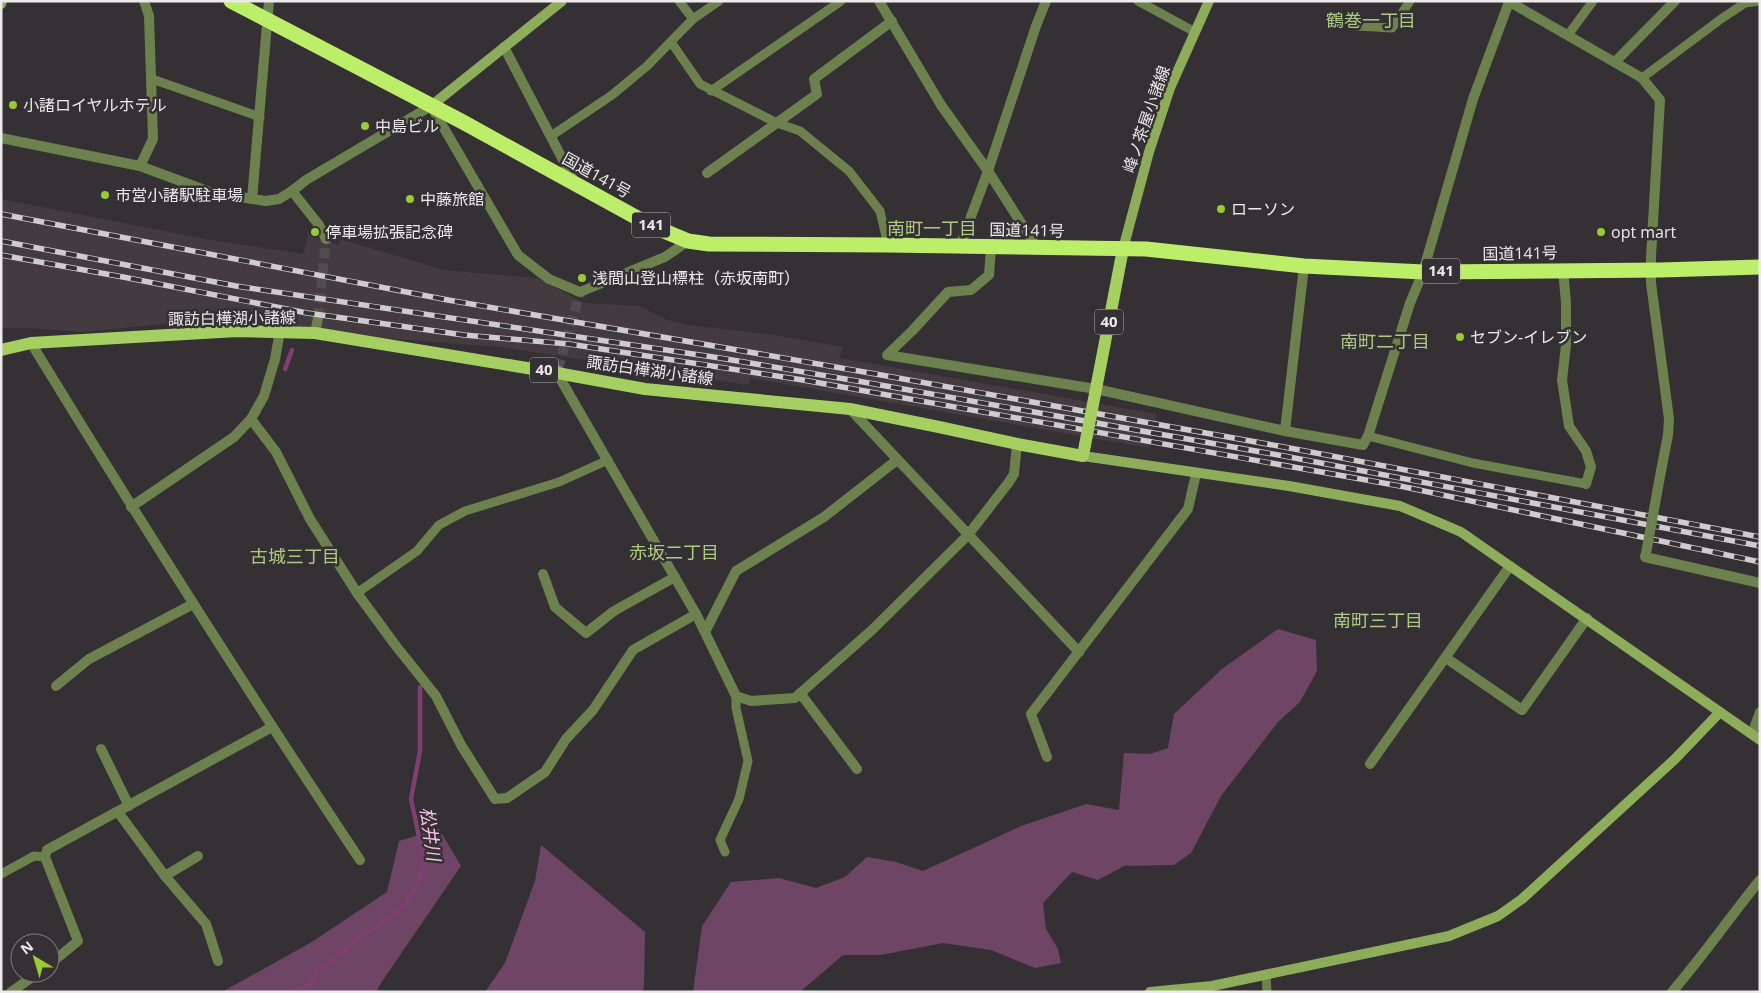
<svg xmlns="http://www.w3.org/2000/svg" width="1761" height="993" viewBox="0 0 1761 993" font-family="'Open Sans','Noto Sans JP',sans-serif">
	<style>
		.built { fill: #433b40 }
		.green { fill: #6e4564 }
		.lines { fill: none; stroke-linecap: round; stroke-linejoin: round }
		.stream { stroke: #7f3f70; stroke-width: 4.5 }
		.street-tunnel { stroke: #504c4f; stroke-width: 10; stroke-dasharray: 10 5; stroke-linecap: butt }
		.lane { stroke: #6c814e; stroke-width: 9 }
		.street { stroke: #6c814e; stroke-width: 10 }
		.secondary { stroke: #8dad5a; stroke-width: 10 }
		.primary { stroke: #a6cf62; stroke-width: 12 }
		.highway { stroke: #bdee69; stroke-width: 15 }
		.rail-casing { stroke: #cfccce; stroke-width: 5.5 }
		.rail { stroke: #343033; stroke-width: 4; stroke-dasharray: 11; stroke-linecap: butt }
		.street-bridge { stroke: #6c814e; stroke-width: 10 }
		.primary-bridge { stroke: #a6cf62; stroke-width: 12 }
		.poi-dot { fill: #99cb35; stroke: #343033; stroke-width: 2 }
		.labels { text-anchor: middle; stroke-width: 5; stroke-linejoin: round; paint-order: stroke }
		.shield { fill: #343033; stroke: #b6b2b4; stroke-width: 1 }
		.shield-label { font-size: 15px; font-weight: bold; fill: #edeaec }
		.poi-label { font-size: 16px; fill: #edeaec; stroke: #343033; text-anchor: start }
		.street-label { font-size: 16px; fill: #edeaec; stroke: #343033 }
		.neighbourhood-label { font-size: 18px; fill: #adca83; stroke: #343033 }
		.water-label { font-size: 18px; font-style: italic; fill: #fac0e9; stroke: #343033 }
	</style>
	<rect width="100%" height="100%" fill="#343033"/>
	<path class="built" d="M 1,199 L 205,239 L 303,254 L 309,232 L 315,238 L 338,245 L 340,239 L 444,270 L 537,278 L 585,303 L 639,306 L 667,320 L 687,325 L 767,334 L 843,347 L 840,358 L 1157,414 L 1149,448 L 750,378 L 749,385 L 500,347 L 354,336 L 307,330 L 280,322 L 193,321 L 82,332 L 27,328 L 1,328 Z"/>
	<g class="green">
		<path d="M 1278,629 L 1316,640 L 1317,671 L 1300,702 L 1278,722 L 1221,796 L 1191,853 L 1174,865 L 1124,866 L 1098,880 L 1072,872 L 1043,903 L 1046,929 L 1058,949 L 1061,963 L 1035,968 L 991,950 L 943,943 L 881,955 L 843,955 L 800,992 L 693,992 L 702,926 L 731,882 L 779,878 L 816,888 L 845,877 L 867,857 L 896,862 L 923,871 L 1021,826 L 1086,804 L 1119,810 L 1124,753 L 1150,754 L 1168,748 L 1174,714 L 1222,669 Z"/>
		<path d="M 439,829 L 461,866 L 381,983 L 376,992 L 222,992 L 310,943 L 387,892 L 399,841 Z"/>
		<path d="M 541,845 L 645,932 L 644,987 L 642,992 L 485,992 L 505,963 L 535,881 Z"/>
	</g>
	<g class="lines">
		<g class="stream">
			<path d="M 285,369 L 292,350"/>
			<path d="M 300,992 L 305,990 L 318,972 L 364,933 L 382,924 L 405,904 L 419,882 L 424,860 L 411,799 L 420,751 L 420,687"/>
		</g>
		<g class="street-tunnel">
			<path d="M 318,318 L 326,239"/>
			<path d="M 558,369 L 580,292"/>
		</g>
		<g class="lane">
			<path d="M 679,1 L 693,19"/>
			<path d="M 1138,1 L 1195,32"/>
			<path d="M 1356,26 L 1392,28 L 1410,1"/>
			<path d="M 1568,35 L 1593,1"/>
			<path d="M 671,42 L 700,84 L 777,123 L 800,131 L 849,171 L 880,211 L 888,245"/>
			<path d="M 1642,78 L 1721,19 L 1745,3 L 1760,1"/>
			<path d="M 152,79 L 260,117"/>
			<path d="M 711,91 L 841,1"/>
			<path d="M 551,136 L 612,95 L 647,66 L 693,19 L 719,1"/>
			<path d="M 1368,436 L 1473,463 L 1586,484"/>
			<path d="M 357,593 L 417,551 L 439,525 L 465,511 L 559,482 L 608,460"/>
			<path d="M 725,852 L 720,840 L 739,799 L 748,761 L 736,708 L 736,696"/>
			<path d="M 1,874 L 34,856 L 45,857"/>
			<path d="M 1266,974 L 1267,992"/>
		</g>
		<g class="street">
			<path d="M 879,1 L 941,105 L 988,171 L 1037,248"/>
			<path d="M 1508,1 L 1642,78 L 1660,100 L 1651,257 L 1651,283 L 1669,419 L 1668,435 L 1661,471"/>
			<path d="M 504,47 L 575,183"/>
			<path d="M 1615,62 L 1675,1"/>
			<path d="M 1,138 L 140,166 L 210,192 L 252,199 L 266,201 L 279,199 L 292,191 L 306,180 L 431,106 L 518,255 L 549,279 L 580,292 L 665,257 L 688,241"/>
			<path d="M 140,166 L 153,139 L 149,16 L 144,1"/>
			<path d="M 707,173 L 817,94 L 814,79 L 892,21"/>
			<path d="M 292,191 L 319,225 L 326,239"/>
			<path d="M 252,199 L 269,1"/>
			<path d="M 960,246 L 988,171 L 1036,26 L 1046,1"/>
			<path d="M 991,247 L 989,275 L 971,290 L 948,292 L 912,331 L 887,355 L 1096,389 L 1285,431 L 1363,445 L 1368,436 L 1410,303 L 1423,272 L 1473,99 L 1509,2"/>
			<path d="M 1563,269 L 1566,303 L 1566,345 L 1562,380 L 1569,426 L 1586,451 L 1591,467 L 1586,484"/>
			<path d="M 315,333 L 318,318"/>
			<path d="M 31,343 C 138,518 247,690 360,860"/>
			<path d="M 558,370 L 557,373 L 696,614 L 736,696 L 751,701 L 795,698 L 872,630 L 968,535 L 1009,482 L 1014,474 L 1017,444"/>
			<path d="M 850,409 L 1079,652"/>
			<path d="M 251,419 L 276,452 L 310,519 L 357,593 L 396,646 L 436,696 L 461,745 L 495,799 L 507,798 L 545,772 L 566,739 L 593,710 L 633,650 L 696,614"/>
			<path d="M 1285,431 L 1304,266"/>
			<path d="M 131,507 L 234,437 L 251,419 L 264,396 L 275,359 L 280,331"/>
			<path d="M 1647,548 L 1645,557 L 1760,583"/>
			<path d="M 543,574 L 555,607 L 586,633 L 614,611 L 675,577"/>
			<path d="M 705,632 L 736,571 L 824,517 L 897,460"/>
			<path d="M 1446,658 L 1522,710 L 1587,618"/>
			<path d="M 56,686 L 89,659 L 193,604"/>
			<path d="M 800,693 L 857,769"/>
			<path d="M 1752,734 L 1760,712"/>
			<path d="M 101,749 L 129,806"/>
			<path d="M 1047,757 L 1031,714 L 1188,509 L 1196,474"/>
			<path d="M 1370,764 L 1510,566"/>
			<path d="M 118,812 L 165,876 L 198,856"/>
			<path d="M 165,876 L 206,924 L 218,961"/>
			<path d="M 50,964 L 78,941 L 45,857 L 47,850 L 272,727"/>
			<path d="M 11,992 L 38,973"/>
			<path d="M 1672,992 C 1703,956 1730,917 1760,880"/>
		</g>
		<g class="secondary">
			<path d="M 1,4 L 2,1"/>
			<path d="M 431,106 L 562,1"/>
			<path d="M 1123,249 L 1149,152 L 1170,88 L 1209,1"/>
			<path d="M 1083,456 L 1289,486 L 1400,506 L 1461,532 L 1760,740"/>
			<path d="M 1150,992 L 1212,986 L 1449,936 L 1498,916 L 1522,899 L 1675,759 L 1720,712"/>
		</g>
		<g class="primary">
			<path d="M 1,350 L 31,343 L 237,331 L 315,333 L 557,373 L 645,389 L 850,409 L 939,427 L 1017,444 L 1083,456 L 1085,445"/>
			<path d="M 1095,394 L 1123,249"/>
		</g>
		<path class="highway" d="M 231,1 L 461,121 L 652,226 L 688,241 L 709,244 L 888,245 L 1146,249 L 1304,266 L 1423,272 L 1661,270 L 1760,267"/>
		<g class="rail-casing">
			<g id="rail">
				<path d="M 1,214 L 448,300 L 870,373 L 1284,447 L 1760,537"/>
				<path d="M 1,241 L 236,286 L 720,358 L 869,383 L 1284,456 L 1760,546"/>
				<path d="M 1,255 L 123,277 L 307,313 L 464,335 L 569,344 L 803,380 L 1400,486 L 1760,562"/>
			</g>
		</g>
		<use href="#rail" class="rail"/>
		<path class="street-bridge" d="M 1647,548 L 1661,471"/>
		<path class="primary-bridge" d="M 1085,445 L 1095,394"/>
	</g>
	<g class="poi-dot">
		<circle cx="13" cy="105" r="5"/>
		<circle cx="365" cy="126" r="5"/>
		<circle cx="105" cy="195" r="5"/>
		<circle cx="410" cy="199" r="5"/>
		<circle cx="1221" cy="209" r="5"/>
		<circle cx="315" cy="232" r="5"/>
		<circle cx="1601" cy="232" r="5"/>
		<circle cx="582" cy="278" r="5"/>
		<circle cx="1460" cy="337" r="5"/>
	</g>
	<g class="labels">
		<g class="shield">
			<rect x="632" y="212.5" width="38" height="25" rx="4"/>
			<rect x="1422" y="258.5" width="38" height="25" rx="4"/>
			<rect x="1095" y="309.5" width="28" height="25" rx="4"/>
			<rect x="530" y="357.5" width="28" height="25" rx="4"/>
		</g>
		<g class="shield-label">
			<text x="651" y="230">141</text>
			<text x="1441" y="276">141</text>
			<text x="1109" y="327">40</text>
			<text x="544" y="375">40</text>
		</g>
		<g class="poi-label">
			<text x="23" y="111">小諸ロイヤルホテル</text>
			<text x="375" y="132">中島ビル</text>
			<text x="115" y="201">市営小諸駅駐車場</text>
			<text x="420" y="205">中藤旅館</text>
			<text x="1231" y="215">ローソン</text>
			<text x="325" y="238">停車場拡張記念碑</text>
			<text x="1611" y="238">opt mart</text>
			<text x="592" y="284">浅間山登山標柱（赤坂南町）</text>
			<text x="1470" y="343">セブン-イレブン</text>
		</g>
		<g class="street-label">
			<text transform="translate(1146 119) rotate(-71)" y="6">峰ノ茶屋小諸線</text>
			<text transform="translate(597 175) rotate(29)" y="6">国道141号</text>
			<text transform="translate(1027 230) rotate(1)" y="6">国道141号</text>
			<text transform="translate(1520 253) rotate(-1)" y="6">国道141号</text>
			<text transform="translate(232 318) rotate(-1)" y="6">諏訪白樺湖小諸線</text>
			<text transform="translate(650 370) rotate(8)" y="6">諏訪白樺湖小諸線</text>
		</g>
		<g class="neighbourhood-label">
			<text x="1371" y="27">鶴巻一丁目</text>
			<text x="932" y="235">南町一丁目</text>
			<text x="1385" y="348">南町二丁目</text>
			<text x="674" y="559">赤坂二丁目</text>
			<text x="295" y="563">古城三丁目</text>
			<text x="1378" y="627">南町三丁目</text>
		</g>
		<g class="water-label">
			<text transform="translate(430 834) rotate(82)" y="6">松井川</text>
		</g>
	</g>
	<rect width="1761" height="993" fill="none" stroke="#edeaec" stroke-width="5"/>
	<g transform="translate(35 958) rotate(322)"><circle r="24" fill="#343033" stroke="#7e7a7d"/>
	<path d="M0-4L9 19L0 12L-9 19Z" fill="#99cb35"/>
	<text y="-8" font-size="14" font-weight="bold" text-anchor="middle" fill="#edeaec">N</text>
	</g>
</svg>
